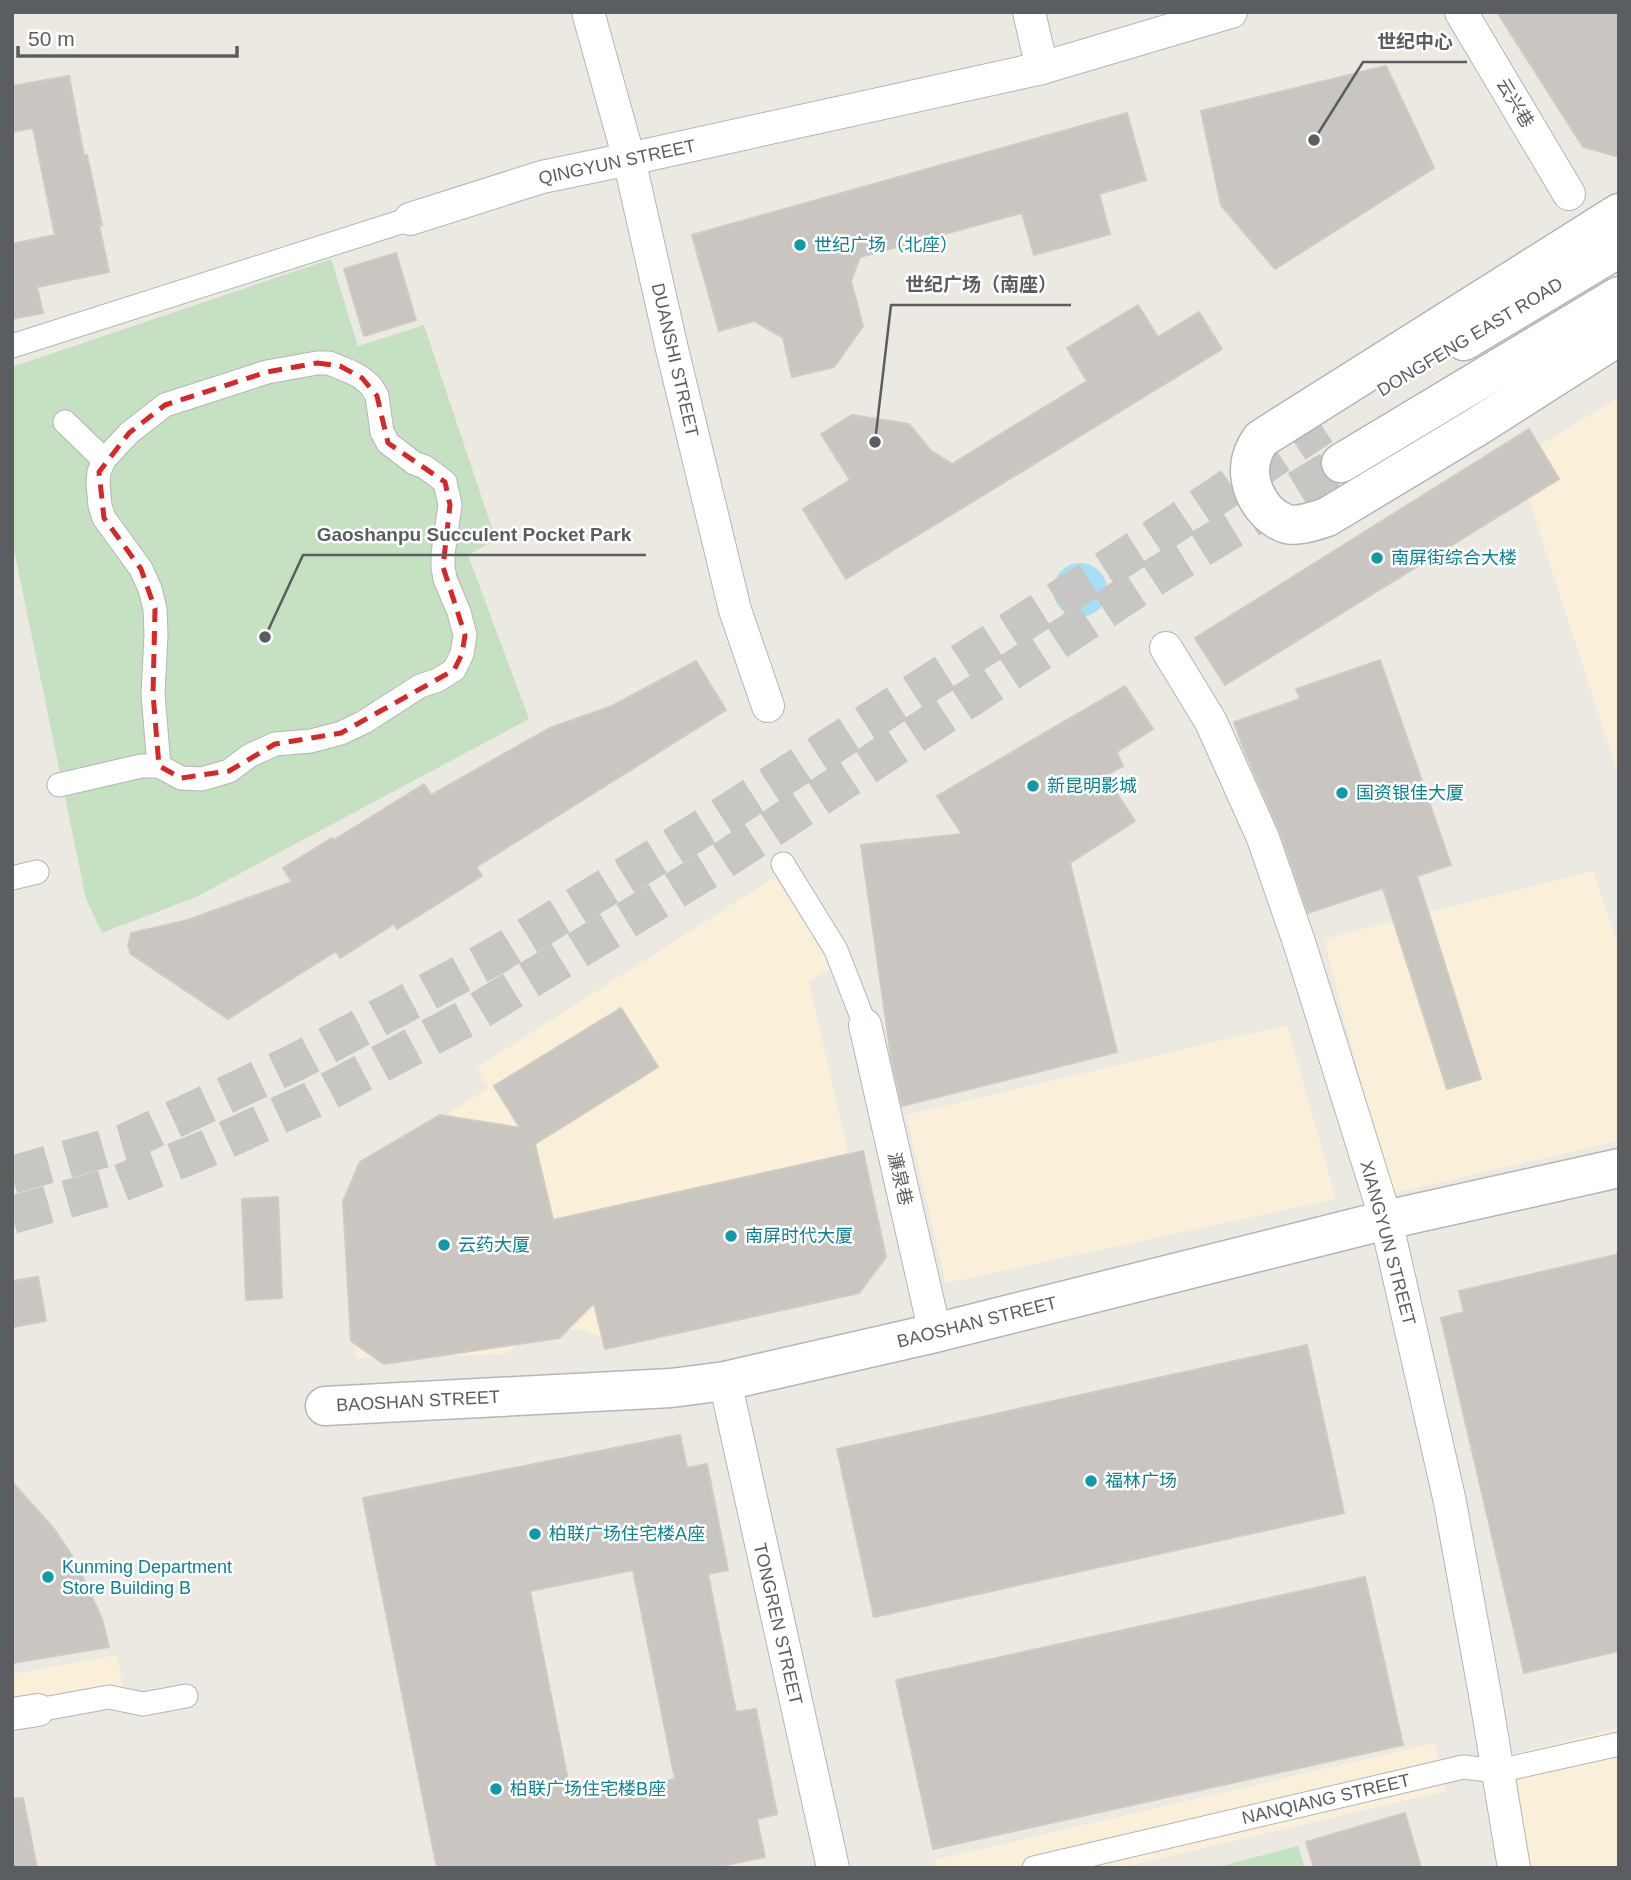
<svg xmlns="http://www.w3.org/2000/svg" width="1631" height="1880" viewBox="0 0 1631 1880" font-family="Arial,'Noto Sans SC',sans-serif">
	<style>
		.commercial { fill: #faefd9 }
		.green { fill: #c5e1c1 }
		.water { fill: #a8ddf6 }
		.building { fill: #c9c5c1; stroke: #d0cac1; stroke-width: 2; fill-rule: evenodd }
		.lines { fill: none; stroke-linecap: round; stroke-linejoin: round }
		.secondary-tunnel { stroke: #c8c6c2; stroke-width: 38; stroke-dasharray: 38 19; stroke-linecap: butt }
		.pedestrian-casing { stroke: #b3b5b8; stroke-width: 25 }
		.minor-casing { stroke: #b3b5b8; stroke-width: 34 }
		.tertiary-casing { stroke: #b3b5b8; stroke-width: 41 }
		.secondary-casing { stroke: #b2b5b8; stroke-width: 41 }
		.pedestrian { stroke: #fff; stroke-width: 23 }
		.minor { stroke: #fff; stroke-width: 32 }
		.tertiary { stroke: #fff; stroke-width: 38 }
		.secondary { stroke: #fff; stroke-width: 38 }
		.marked { fill: none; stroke: #d62828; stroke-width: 5; stroke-dasharray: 14 9; stroke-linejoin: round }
		.culture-dot { fill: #0f9aa8; stroke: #fff; stroke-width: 2.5 }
		.labels { text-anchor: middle; stroke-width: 5; stroke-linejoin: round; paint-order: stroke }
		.street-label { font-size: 18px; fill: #5b5e61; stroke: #fff }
		.culture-label { font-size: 18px; fill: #0d838f; stroke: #fff; text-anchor: start }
		.leader { fill: none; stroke: #5b5e61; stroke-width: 2.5 }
		.callout-dot { fill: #5b5e61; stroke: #fff; stroke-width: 2.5 }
		.callout-label { font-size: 19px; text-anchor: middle; font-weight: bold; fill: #5b5e61; stroke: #fff; stroke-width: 5; stroke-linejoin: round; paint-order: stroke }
	</style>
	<rect width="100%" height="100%" fill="#ece9e2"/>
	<g class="commercial">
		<path d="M 1619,397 L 1619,777 L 1516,460 Z"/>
		<path d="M 1593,871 L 1619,947 L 1619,1141 L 1389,1194 L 1324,939 Z"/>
		<path d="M 775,877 L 833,967 L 809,982 L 848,1153 L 575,1215 L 603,1339 L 584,1329 L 557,1329 L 516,1345 L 507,1354 L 356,1358 L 349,1177 L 488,1088 L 476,1068 Z"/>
		<path d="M 1287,1025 L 1336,1199 L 946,1283 L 906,1115 Z"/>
		<path d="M 117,1655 L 123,1688 L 12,1708 L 12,1674 Z"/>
		<path d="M 1619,1728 L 1619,1868 L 1523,1868 L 1505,1756 Z"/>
		<path d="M 1434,1743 L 1446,1791 L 1119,1868 L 936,1868 L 934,1860 Z"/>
	</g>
	<g class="green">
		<path d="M 331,259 L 358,346 L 424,325 L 496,540 L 468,555 L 529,719 L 196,897 L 102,933 L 86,899 L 12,540 L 12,367 Z"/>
		<path d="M 1298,1846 L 1305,1868 L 1214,1868 Z"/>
	</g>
	<circle class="water" cx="1080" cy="590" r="27"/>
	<g class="building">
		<path d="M 1497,12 L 1619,12 L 1619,157 L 1583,147 Z"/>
		<path d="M 1386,66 L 1434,168 L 1275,269 L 1221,205 L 1201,111 Z"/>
		<path d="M 69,76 L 84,156 L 87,155 L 102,225 L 99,225 L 109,272 L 37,287 L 43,313 L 12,319 L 12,244 L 55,235 L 33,128 L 12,132 L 12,86 Z"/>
		<path d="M 1127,113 L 1146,180 L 1099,194 L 1110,234 L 1034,255 L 1022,213 L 860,257 L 851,281 L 863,326 L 834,367 L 792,377 L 783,338 L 754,321 L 719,331 L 692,235 Z"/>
		<path d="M 396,253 L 416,320 L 364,336 L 344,269 Z"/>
		<path d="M 1138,305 L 1158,337 L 1199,312 L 1222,349 L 846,579 L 803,509 L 850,480 L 821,434 L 852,415 L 909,424 L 930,450 L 952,464 L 1087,381 L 1067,348 Z"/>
		<path d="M 1529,429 L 1559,479 L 1225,685 L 1195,638 Z"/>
		<path d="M 1380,660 L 1451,865 L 1417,876 L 1481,1079 L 1447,1089 L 1383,888 L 1308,913 L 1280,832 L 1244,750 L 1234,722 L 1300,699 L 1296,689 Z"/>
		<path d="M 696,661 L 726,710 L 476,867 L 482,876 L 397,929 L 394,924 L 340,958 L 336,951 L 228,1019 L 131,954 L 128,946 L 131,933 L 188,920 L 292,882 L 283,868 L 332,838 L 334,840 L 424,784 L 431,795 L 550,728 L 612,706 Z"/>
		<path d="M 1125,686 L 1153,729 L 1117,752 L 1123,766 L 1105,776 L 1135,821 L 1070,863 L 1117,1052 L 902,1106 L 891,1057 L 861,845 L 962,834 L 937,796 Z"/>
		<path d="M 621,1008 L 658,1067 L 535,1144 L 553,1220 L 863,1151 L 886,1257 L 859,1293 L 605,1349 L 594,1303 L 559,1338 L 532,1342 L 384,1364 L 351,1341 L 343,1201 L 360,1162 L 440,1115 L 520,1128 L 494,1086 Z"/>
		<path d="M 278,1197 L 282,1298 L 246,1300 L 242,1199 Z"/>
		<path d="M 1619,1254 L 1619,1651 L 1524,1673 L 1441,1318 L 1464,1312 L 1459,1291 Z"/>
		<path d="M 38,1277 L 46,1321 L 12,1327 L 12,1281 Z"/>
		<path d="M 1307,1345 L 1344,1513 L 874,1617 L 837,1449 Z"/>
		<path d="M 680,1435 L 687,1468 L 707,1464 L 728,1570 L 708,1574 L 715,1609 L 736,1712 L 756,1709 L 777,1814 L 757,1819 L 765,1857 L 711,1868 L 437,1868 L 363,1498 ZM 633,1570 L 675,1779 L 572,1800 L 530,1591 Z"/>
		<path d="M 12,1482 L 55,1530 L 76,1562 L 102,1619 L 109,1647 L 12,1663 Z"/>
		<path d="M 1365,1577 L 1403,1745 L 933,1849 L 896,1680 Z"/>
		<path d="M 23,1798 L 37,1868 L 12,1868 L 12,1799 Z"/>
		<path d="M 1405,1813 L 1421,1868 L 1314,1868 L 1306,1842 Z"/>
	</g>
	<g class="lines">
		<g class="secondary-tunnel">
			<path d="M 12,1175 L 124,1143 L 298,1061 L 495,956 L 716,820 L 1139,548 L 1322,426"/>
			<path d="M 12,1215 L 113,1186 L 204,1150 L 310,1101 L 467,1018 L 716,865 L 1156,576 L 1341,463"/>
		</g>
		<g class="pedestrian-casing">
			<g id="pedestrian">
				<path d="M 12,346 L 410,219"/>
				<path d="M 65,422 L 104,460"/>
				<path d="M 59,785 L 141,766 L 159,766 L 181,778 L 202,779 L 229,771 L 249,756 L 275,744 L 311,741 L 341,733 L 364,722 L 420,686 L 438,680 L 454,670 L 462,654 L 465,635 L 459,612 L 445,579 L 443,567 L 443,554 L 450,505 L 445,482 L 425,467 L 414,463 L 388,443 L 382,432 L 377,396 L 371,386 L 362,378 L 351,372 L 329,363 L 317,363 L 267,372 L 165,405 L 129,433 L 104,460 L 99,472 L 98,483 L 100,506 L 104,518 L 141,569 L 150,589 L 155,609 L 156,635 L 153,694 L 159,766"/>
				<path d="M 783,864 L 836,950 L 865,1025"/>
				<path d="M 12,878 L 37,872"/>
				<path d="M 38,1710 L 109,1697 L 143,1704 L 186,1696"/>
				<path d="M 1034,1868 L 1463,1767 L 1498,1771 L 1619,1744"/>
			</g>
		</g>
		<g class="minor-casing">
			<g id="minor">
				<path d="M 588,12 L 629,159 L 672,349 L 735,610 L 768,706"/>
				<path d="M 1029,12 L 1042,68"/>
				<path d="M 1461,12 L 1569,194"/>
				<path d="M 410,219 L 542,177 L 629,159 L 1042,68 L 1231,12"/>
				<path d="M 1166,648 L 1211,722 L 1263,838 L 1300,945 L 1386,1220 L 1450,1502 L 1486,1700 L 1514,1868"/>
				<path d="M 865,1025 L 935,1333"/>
				<path d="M 725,1381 L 833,1868"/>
				<path d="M 12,1714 L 38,1710"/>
			</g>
		</g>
		<g class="tertiary-casing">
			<path id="tertiary" d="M 325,1406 L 671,1388 L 725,1381 L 935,1333 L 1386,1220 L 1619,1168"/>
		</g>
		<g class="secondary-casing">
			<g id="secondary">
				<path d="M 1619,213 L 1261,439 C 1258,444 1254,449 1253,454 C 1243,479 1259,513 1284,523 C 1296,528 1315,521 1327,517 L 1478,426 L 1619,336"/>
				<path d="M 1464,341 L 1619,248"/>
				<path d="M 1341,463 L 1619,296"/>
			</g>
		</g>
		<use href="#pedestrian" class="pedestrian"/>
		<use href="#minor" class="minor"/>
		<use href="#tertiary" class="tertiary"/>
		<use href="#secondary" class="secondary"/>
	</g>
	<path class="marked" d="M 317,363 L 340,366 L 362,378 L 377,396 L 388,443 L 445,482 L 450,505 L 443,567 L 465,635 L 462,654 L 454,670 L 341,733 L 275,744 L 229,771 L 181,778 L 159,766 L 153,694 L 155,609 L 141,569 L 104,518 L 99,472 L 129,433 L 165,405 L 267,372 Z"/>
	<g class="culture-dot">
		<circle cx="800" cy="245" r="7"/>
		<circle cx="1377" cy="558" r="7"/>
		<circle cx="1033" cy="786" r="7"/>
		<circle cx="1342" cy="793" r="7"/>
		<circle cx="731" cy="1236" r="7"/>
		<circle cx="444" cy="1245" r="7"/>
		<circle cx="1091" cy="1481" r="7"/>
		<circle cx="535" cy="1534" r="7"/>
		<circle cx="48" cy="1577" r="7"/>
		<circle cx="496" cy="1789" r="7"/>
	</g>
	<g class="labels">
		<g class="street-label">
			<text transform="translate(1515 103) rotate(59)" y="6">云兴巷</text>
			<text transform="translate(617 162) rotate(-12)" y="6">QINGYUN STREET</text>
			<text transform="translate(1470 337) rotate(-31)" y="6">DONGFENG EAST ROAD</text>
			<text transform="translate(675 360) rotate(77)" y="6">DUANSHI STREET</text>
			<text transform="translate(900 1179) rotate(77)" y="6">濂泉巷</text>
			<text transform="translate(1388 1243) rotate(75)" y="6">XIANGYUN STREET</text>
			<text transform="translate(977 1322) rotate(-14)" y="6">BAOSHAN STREET</text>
			<text transform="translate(418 1401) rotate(-3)" y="6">BAOSHAN STREET</text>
			<text transform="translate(778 1624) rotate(77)" y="6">TONGREN STREET</text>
			<text transform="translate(1326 1799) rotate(-13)" y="6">NANQIANG STREET</text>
		</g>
		<g class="culture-label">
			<text x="814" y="251">世纪广场（北座）</text>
			<text x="1391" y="564">南屏街综合大楼</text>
			<text x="1047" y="792">新昆明影城</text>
			<text x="1356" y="799">国资银佳大厦</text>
			<text x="745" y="1242">南屏时代大厦</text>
			<text x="458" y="1251">云药大厦</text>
			<text x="1105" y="1487">福林广场</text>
			<text x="549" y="1540">柏联广场住宅楼A座</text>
			<text x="62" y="1573">Kunming Department<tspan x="62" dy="21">Store Building B</tspan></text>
			<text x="510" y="1795">柏联广场住宅楼B座</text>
		</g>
	</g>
	<path class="leader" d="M1314 140L1363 62H1467M875 442L891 305H1071M265 637L303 555H646"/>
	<g class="callout-dot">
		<circle cx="1314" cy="140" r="7"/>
		<circle cx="875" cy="442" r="7"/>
		<circle cx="265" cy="637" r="7"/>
	</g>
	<g class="callout-label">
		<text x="1415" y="48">世纪中心</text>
		<text x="981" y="291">世纪广场（南座）</text>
		<text x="474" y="541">Gaoshanpu Succulent Pocket Park</text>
	</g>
	<rect width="1631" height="1880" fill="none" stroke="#5b5e61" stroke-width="28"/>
	<path d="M18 46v10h219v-10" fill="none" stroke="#5b5e61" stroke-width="3.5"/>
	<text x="28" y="46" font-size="21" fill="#5b5e61" stroke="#ffffff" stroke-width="5" paint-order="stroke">50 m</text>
</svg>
